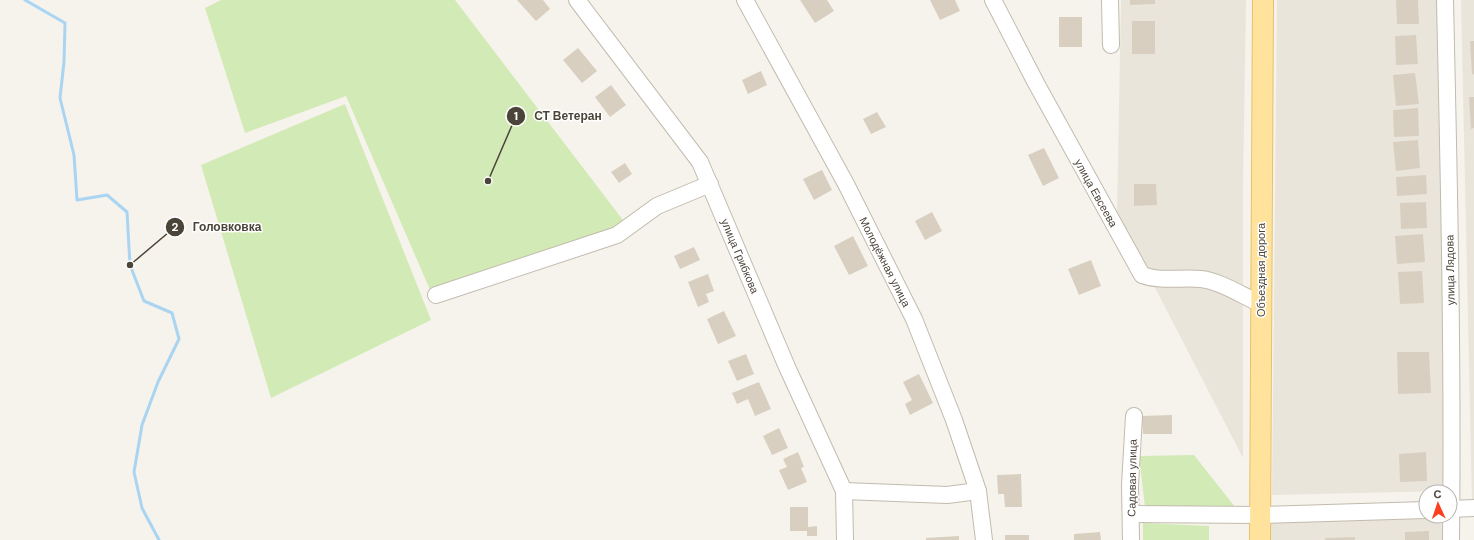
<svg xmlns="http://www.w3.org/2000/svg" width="1474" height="540" viewBox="0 0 1474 540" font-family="'DM Sans',sans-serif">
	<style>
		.residential { fill: #eae5da }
		.green { fill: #d2eab5 }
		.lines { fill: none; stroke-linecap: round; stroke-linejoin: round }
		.stream { stroke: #a9d4f2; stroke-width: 3 }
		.building { fill: #d8cfc1 }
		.minor-casing { stroke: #c2bbae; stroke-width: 18 }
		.major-casing { stroke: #e6c16a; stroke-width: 22 }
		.minor { stroke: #fff; stroke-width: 16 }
		.major { stroke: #ffe39c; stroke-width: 20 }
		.labels { text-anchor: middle; stroke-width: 3; stroke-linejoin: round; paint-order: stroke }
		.street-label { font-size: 11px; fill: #4b4439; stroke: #fff }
		.leader { fill: none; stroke: #4b4439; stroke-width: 1.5 }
		.callout-dot { fill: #4b4439; stroke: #fff; stroke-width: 1.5 }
		.mark-label { font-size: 12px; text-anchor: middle; font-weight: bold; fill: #fff }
		.callout-label { font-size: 12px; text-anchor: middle; font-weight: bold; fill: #4b4439; stroke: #fff; stroke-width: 3; stroke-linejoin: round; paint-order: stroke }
	</style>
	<rect width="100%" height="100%" fill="#f6f3ec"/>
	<g class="residential">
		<path d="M 1121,0 L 1246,0 L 1243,184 L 1243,458 L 1117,214 Z"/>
		<path d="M 1277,0 L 1441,0 L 1444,491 L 1272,495 Z"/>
		<path d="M 1461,0 L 1474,0 L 1474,503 L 1472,503 Z"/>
		<path d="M 1270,514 L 1442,516 L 1443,540 L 1270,540 Z"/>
	</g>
	<g class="green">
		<path d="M 221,0 L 455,0 L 629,228 L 434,299 L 346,96 L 245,133 L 205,8 Z"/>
		<path d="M 345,104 L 431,320 L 271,398 L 201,165 Z"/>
		<path d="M 1194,455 L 1235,507 L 1145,507 L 1139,456 Z"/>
		<path d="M 1143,523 L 1209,526 L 1209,540 L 1143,540 Z"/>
	</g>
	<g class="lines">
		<path class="stream" d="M 25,0 L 65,23 L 64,62 L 60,98 L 74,155 L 77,200 L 107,195 L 127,212 L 130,265 L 144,301 L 172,313 L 179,339 L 158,382 L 142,425 L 134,472 L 142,508 L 159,540"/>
	</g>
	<g class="building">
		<path d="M 517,0 L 543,0 L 550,9 L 536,21 Z"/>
		<path d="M 800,0 L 827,0 L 834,11 L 815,23 Z"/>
		<path d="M 930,0 L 955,0 L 960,11 L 940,20 Z"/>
		<path d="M 1130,0 L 1155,0 L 1155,4 L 1130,5 Z"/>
		<path d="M 1396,0 L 1418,0 L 1419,24 L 1397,24 Z"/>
		<rect x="1059" y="17" width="23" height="30"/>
		<rect x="1132" y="21" width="23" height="33"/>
		<path d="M 1416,35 L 1418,64 L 1396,65 L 1395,36 Z"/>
		<path d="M 1470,41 L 1474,41 L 1474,74 L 1472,75 Z"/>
		<path d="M 578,48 L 597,71 L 582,83 L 563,60 Z"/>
		<path d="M 761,71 L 767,85 L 748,94 L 742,80 Z"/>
		<path d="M 1415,73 L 1419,104 L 1396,106 L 1393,75 Z"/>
		<path d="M 611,85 L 626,105 L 610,117 L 595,97 Z"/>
		<path d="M 1469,97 L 1474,97 L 1474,128 L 1471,129 Z"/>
		<path d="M 1418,108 L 1419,136 L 1394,137 L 1393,110 Z"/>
		<path d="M 877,112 L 886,127 L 871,134 L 863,119 Z"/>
		<path d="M 1418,140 L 1420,168 L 1396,171 L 1393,142 Z"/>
		<path d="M 1044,148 L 1059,178 L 1043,186 L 1028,155 Z"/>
		<path d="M 625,163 L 632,174 L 619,183 L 611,172 Z"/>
		<path d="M 822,170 L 832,190 L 814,200 L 803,179 Z"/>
		<path d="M 1426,175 L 1427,194 L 1397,196 L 1396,177 Z"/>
		<path d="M 1134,184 L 1156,184 L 1157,205 L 1134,206 Z"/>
		<path d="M 1426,202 L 1427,228 L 1401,229 L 1400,203 Z"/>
		<path d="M 932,212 L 942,231 L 925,240 L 915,221 Z"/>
		<path d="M 1423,234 L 1425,262 L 1397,264 L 1395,236 Z"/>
		<path d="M 853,236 L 868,266 L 849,275 L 834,246 Z"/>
		<path d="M 694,247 L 700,260 L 680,269 L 674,256 Z"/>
		<path d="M 1091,260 L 1101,286 L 1079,295 L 1068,269 Z"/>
		<path d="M 1422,271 L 1424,303 L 1400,304 L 1398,272 Z"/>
		<path d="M 708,274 L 714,291 L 706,294 L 709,302 L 698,307 L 688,282 Z"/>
		<path d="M 724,311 L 736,336 L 718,344 L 707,319 Z"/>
		<path d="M 1397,352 L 1429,352 L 1431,393 L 1398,394 Z"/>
		<path d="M 746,354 L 754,374 L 737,381 L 728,361 Z"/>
		<path d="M 919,374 L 933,403 L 910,415 L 905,404 L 912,400 L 903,382 Z"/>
		<path d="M 759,382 L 771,409 L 755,416 L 748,399 L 737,404 L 732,393 Z"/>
		<path d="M 1172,415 L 1172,434 L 1143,434 L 1142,416 Z"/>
		<path d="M 779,428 L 788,448 L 772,455 L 763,436 Z"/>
		<path d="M 798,452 L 804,467 L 801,468 L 807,482 L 788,490 L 779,470 L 787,467 L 783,459 Z"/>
		<path d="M 1426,452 L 1427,481 L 1400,482 L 1399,454 Z"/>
		<path d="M 1021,474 L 1022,507 L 1005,507 L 1004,494 L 998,494 L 997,475 Z"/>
		<path d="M 790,507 L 808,507 L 808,527 L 817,526 L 817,536 L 807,536 L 807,531 L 790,531 Z"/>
		<path d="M 1429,531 L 1429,540 L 1405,540 L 1405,532 Z"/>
		<path d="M 1100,532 L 1101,540 L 1074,540 L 1074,534 Z"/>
		<rect x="1005" y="535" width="24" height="5"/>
		<path d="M 959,536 L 959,540 L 926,540 L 926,538 Z"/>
		<path d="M 1355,537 L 1355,540 L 1325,540 L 1325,538 Z"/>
	</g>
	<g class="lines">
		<g class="minor-casing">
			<g id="minor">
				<path d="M 577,0 L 700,162 L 787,367 L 844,491 L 845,540"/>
				<path d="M 745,0 L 846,184 L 914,319 L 954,420 L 978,491 L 984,540"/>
				<path d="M 993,0 L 1036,83 L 1142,275 C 1161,282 1181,277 1201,279 C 1220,281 1243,296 1261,304"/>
				<path d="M 1110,0 L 1111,45"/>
				<path d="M 1445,0 C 1449,180 1453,360 1451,540"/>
				<path d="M 436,295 L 617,235 L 657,206 L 710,184"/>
				<path d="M 844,491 L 947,495 L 978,491"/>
				<path d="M 1450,509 L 1474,508"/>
				<path d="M 1131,514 L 1260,515 L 1426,510"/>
				<path d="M 1131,540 L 1130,485 L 1134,416"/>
			</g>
		</g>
		<g class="major-casing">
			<path id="major" d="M 1260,540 L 1263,0"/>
		</g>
		<use href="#minor" class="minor"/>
		<use href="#major" class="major"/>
	</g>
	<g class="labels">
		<g class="street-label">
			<text transform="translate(1096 193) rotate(61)" y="4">улица Евсеева</text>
			<text transform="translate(740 256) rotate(67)" y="4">улица Грибкова</text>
			<text transform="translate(885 262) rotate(63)" y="4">Молодёжная улица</text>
			<text transform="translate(1261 270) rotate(-90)" y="4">Объездная дорога</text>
			<text transform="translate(1450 270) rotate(-91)" y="4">улица Лядова</text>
			<text transform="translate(1132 478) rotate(-89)" y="4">Садовая улица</text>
		</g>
	</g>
	<path class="leader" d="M488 181L516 116M130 265L175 227"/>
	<g class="callout-dot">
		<circle cx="488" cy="181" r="4"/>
		<circle cx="130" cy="265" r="4"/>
		<circle cx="516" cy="116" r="10"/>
		<circle cx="175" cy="227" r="10"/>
	</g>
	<g class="mark-label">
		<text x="516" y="120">1</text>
		<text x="175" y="231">2</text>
	</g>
	<g class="callout-label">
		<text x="568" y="120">СТ Ветеран</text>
		<text x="227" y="231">Головковка</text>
	</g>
	<g transform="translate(1438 504) rotate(357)"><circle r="19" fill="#ffffff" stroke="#b7b4b0"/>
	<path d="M0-3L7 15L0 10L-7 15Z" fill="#fc3f1d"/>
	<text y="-6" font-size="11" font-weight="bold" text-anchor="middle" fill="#4b4439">С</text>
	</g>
</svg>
